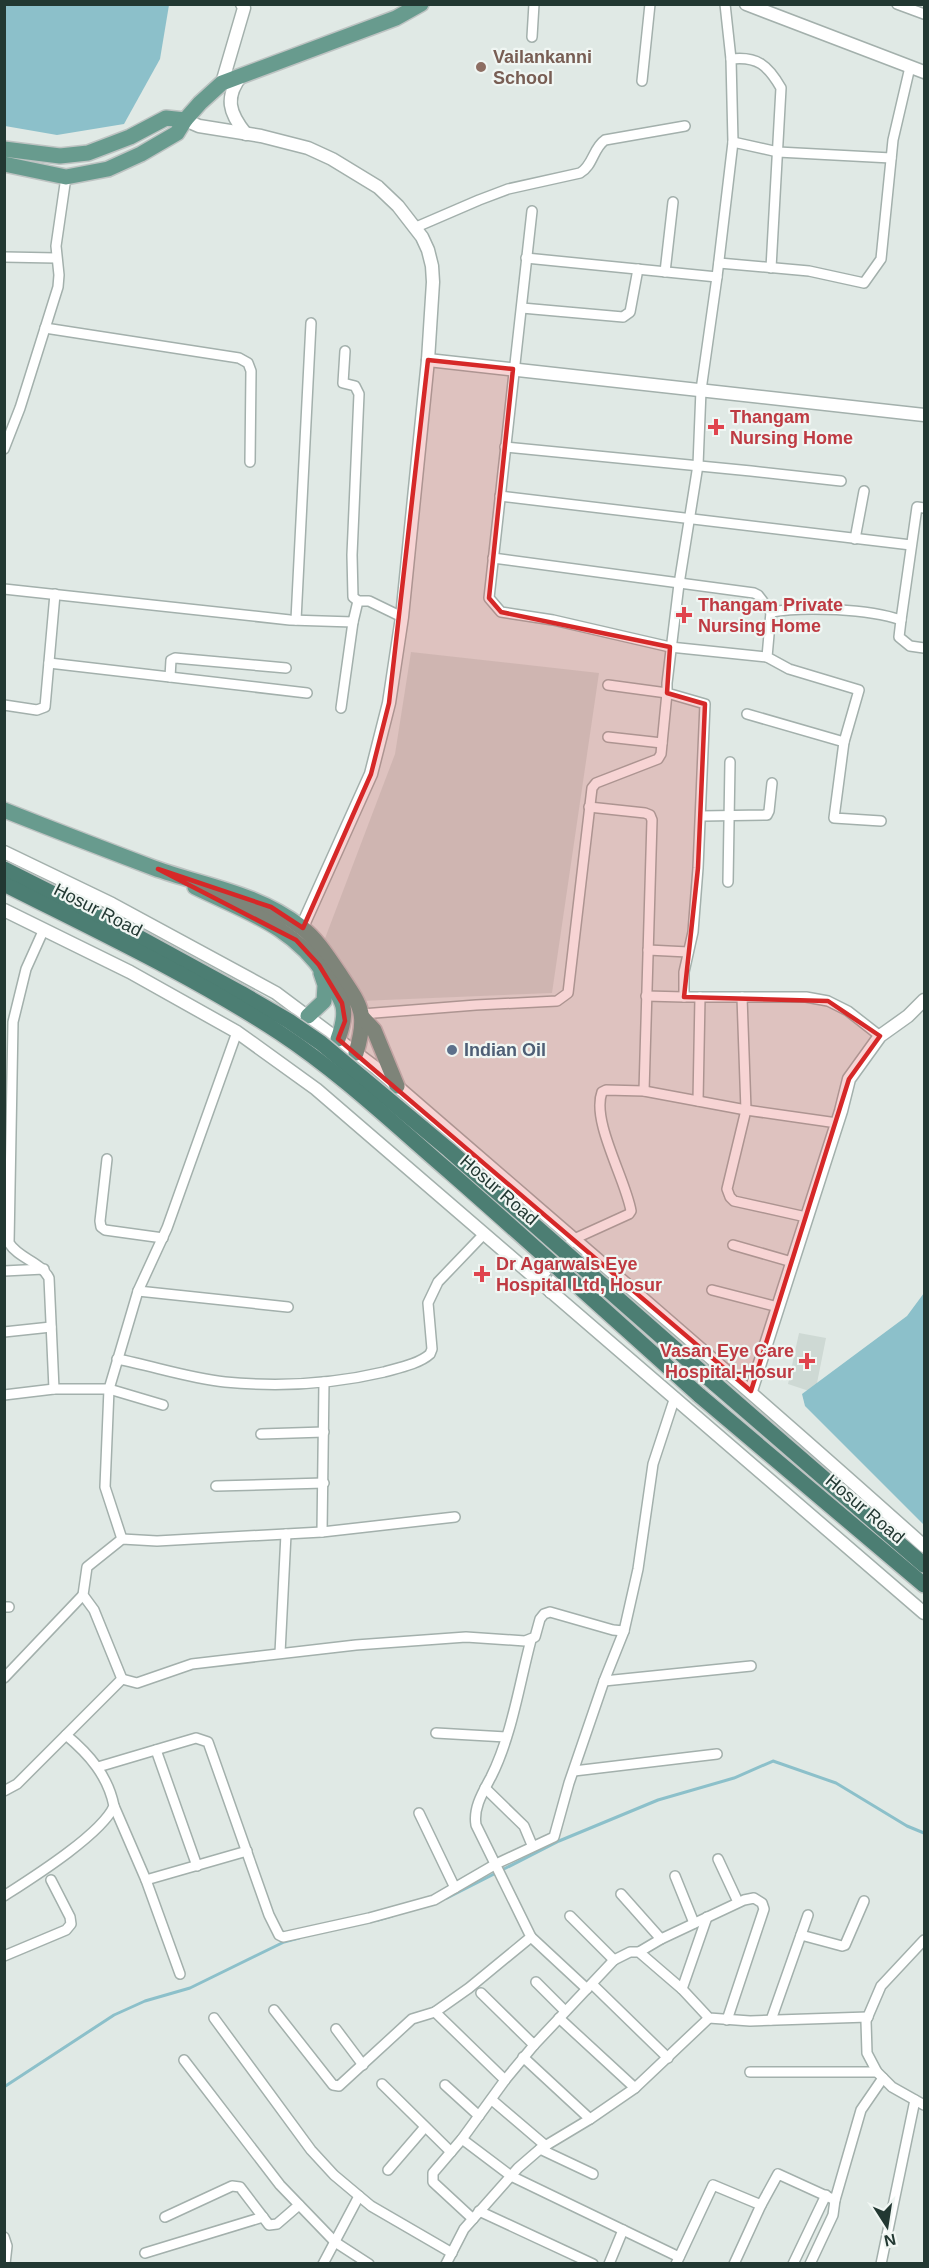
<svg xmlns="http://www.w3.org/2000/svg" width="929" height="2268" viewBox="0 0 929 2268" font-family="Arial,sans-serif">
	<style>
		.built { fill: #ced9d4 }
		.water { fill: #8cc0ca }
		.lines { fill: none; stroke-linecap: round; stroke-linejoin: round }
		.stream { stroke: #8cc0ca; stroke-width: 3 }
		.minor-casing { stroke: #a3b0ac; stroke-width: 12 }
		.tertiary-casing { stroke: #a3b0ac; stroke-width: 15 }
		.primary-casing { stroke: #bdc3c2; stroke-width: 18 }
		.trunk-casing { stroke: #bdc3c2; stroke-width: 18 }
		.minor { stroke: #fff; stroke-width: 9 }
		.tertiary { stroke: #fff; stroke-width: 12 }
		.primary { stroke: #689b8e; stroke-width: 15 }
		.trunk { stroke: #4c7e73; stroke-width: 15 }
		.trunk-bridge-casing { stroke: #bdc3c2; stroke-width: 18; stroke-linecap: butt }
		.trunk-bridge { stroke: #4c7e73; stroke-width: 15 }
		.marked { fill: #d62828; fill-opacity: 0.2; stroke: #d62828; stroke-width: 4.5; stroke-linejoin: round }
		.education-dot { fill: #8d6e63; stroke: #f0f6f3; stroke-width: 2 }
		.health-dot { fill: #e0444e; stroke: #f0f6f3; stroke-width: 2 }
		.service-dot { fill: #5c6f8a; stroke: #f0f6f3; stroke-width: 2 }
		.labels { text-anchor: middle; stroke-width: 4.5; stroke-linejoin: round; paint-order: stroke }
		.education-label { font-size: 18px; font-weight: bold; fill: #785e54; stroke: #f0f6f3; text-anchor: start }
		.health-label { font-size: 18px; font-weight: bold; fill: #be3a42; stroke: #f0f6f3; text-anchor: start }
		.street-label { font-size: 18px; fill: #223832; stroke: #f0f6f3 }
		.service-label { font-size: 18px; font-weight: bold; fill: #4e5e75; stroke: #f0f6f3; text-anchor: start }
	</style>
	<rect width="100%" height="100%" fill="#e0e9e5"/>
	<g class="built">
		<path d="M 411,652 L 599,673 L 552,993 L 361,1001 L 324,941 L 395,754 Z"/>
		<path d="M 799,1333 L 826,1338 L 815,1393 L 788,1384 Z"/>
	</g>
	<g class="water">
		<path d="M 4,5 L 169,5 L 160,59 L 124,124 L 57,135 L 5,126 Z"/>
		<path d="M 924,1293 L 924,1525 L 805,1406 L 802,1394 L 907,1316 Z"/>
	</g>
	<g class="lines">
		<g class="stream">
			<path d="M 447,1898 L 559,1841 L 658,1800 L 734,1778 L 773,1761 L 836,1783 L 907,1826 L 924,1833"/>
			<path d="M 378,1920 L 392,1916"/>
			<path d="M 4,2087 L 114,2015 L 145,2001 L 190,1988 L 284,1942 L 299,1938"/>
		</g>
		<g class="minor-casing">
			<g id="minor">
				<path d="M 725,4 L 731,59 L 733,142 L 717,277 L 701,390 L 698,465 L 679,584 L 667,683 L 667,693 L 705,704 L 698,868 L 693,932 L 684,972 L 684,997 L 806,997 L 828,1001 L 848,1011 L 880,1036"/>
				<path d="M 897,4 L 924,14"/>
				<path d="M 532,37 L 534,4"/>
				<path d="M 731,59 C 757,56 768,65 781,88 L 771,268"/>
				<path d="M 642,81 L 650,4"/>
				<path d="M 733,142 L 778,152 L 891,158"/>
				<path d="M 532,211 L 489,598 L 501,612 L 553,620 L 670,647 L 767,657"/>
				<path d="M 414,228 L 479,200 L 508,189 L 580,173 C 593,166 593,148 605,140 L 685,126"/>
				<path d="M 4,257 L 56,258"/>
				<path d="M 526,258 L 717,277"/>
				<path d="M 719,263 L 809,271 L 864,283 L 881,259 L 893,140 L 910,67"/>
				<path d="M 665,272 L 673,202"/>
				<path d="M 522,308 L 623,317 L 630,312 L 638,269"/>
				<path d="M 45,328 L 239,358 L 248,363 L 251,371 L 250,462"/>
				<path d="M 345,351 L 343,383 L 355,386 L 359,394 L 352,555 L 353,597 L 358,601"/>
				<path d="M 505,447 L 751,471 L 841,481"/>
				<path d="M 4,449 L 20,408 L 58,287 L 59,275 L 56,246 L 66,177"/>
				<path d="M 500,496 L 911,545"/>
				<path d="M 855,539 L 864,491"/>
				<path d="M 493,558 L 754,593 L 758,595 L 771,612"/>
				<path d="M 4,589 L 290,620 L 353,622 L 358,601 L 369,601 L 402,617"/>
				<path d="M 296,620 L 311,323"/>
				<path d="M 901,620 L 917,507 L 924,508"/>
				<path d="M 49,663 L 307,693"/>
				<path d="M 170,677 L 171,660 L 175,658 L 286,668"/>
				<path d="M 4,705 L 37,710 L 45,707 L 55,594"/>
				<path d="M 341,708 L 353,622"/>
				<path d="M 747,714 L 844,742"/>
				<path d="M 608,737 L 662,743"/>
				<path d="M 589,807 L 645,813 L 650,815 L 652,820 L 644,1091"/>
				<path d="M 702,816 L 767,815 L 769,811 L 772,783"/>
				<path d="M 881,821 L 834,818 L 844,742 L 859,690 L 789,669 L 767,657 L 771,612 C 805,606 869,609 901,620 L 899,637 L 910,646 L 924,648"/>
				<path d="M 728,882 L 730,762"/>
				<path d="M 44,929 L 26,969 L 13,1022 L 9,1243 C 19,1259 40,1261 49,1278 L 54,1389"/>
				<path d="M 648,950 L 688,952"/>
				<path d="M 646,996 L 684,997"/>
				<path d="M 742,997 L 746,1110 L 727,1189 L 730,1197 L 734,1201 L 806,1217"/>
				<path d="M 362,1014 L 476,1005 L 557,1001 L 568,993 L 592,788 L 596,783 L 658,759 L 661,754 L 667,693 L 608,685"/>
				<path d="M 698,1101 L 700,997"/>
				<path d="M 107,1159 L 100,1221 L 101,1227 L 105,1230 L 163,1238"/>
				<path d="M 733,1245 L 792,1262"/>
				<path d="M 4,1271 L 44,1269"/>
				<path d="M 539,1280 L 574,1239 L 629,1214 L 631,1211 C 626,1180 591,1121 602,1092 L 606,1090 L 644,1091 L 746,1110 L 837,1123"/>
				<path d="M 712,1290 L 778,1307"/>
				<path d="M 138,1291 L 288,1307"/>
				<path d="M 4,1332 L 51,1327"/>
				<path d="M 117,1359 C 153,1366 189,1378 225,1382 C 277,1387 333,1384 384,1372 C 398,1368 419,1364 430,1354 L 432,1349 L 428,1303 L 438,1282 L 484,1234"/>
				<path d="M 4,1395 L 54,1389 L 109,1389 L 163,1405"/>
				<path d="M 261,1434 L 324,1432"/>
				<path d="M 216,1486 L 324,1483"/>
				<path d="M 322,1532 L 324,1382"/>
				<path d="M 122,1539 L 105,1487 L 109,1389 L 138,1291 L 167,1228 L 237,1032"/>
				<path d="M 4,1607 L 9,1607"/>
				<path d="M 280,1653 L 286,1534"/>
				<path d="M 4,1678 L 83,1595"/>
				<path d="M 122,1679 L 94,1610 L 83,1595 L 87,1567 L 122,1539 L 157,1541 L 322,1532 L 455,1517"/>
				<path d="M 604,1681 L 751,1666"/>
				<path d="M 436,1733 L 506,1737"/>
				<path d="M 156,1750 L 197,1866"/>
				<path d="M 98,1767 L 196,1738 L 208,1742 L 269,1915 L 279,1935 L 283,1937 L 369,1918 L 434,1900 L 496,1864 L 554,1837 L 569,1783 L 604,1681 L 624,1631 L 638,1569 L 653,1464 L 675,1397"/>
				<path d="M 574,1771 L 717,1754"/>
				<path d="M 485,1788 L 524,1826 L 532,1845"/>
				<path d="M 4,1791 L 17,1784 L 122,1679 L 137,1683 L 192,1664 L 356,1645 L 466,1637 L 525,1641 L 535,1637 L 540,1619 L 544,1614 L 550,1612 L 613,1630 L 624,1631"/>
				<path d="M 114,1806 L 146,1880 L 180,1974"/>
				<path d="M 419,1813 L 455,1888"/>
				<path d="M 718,1859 L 738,1902"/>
				<path d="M 675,1876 L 694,1923"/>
				<path d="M 146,1880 L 247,1851"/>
				<path d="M 621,1894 L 661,1939"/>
				<path d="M 4,1896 C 32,1878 102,1834 114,1806 C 108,1776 89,1754 66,1735"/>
				<path d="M 570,1916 L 614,1960"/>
				<path d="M 801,1935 L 842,1946 L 845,1945 L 864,1901"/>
				<path d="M 531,1937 L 587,1989"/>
				<path d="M 924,1940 L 881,1986 L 866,2021 L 867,2053 L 877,2072 L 892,2087 L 924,2105"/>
				<path d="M 639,1952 L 661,1939 L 744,1900 L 754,1898 L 762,1903 L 764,1909 L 727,2020"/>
				<path d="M 4,1956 L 66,1930 L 71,1924 L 70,1917 L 51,1880"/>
				<path d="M 536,1982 L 565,2011"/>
				<path d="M 592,1984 L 668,2058"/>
				<path d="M 682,1989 L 707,1917"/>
				<path d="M 481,1993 L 534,2045 L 614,1960 L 630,1952 L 639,1952 L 682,1989 L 709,2018 L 750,2021 L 868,2017"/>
				<path d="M 274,2010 L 333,2085 L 339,2086 L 412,2019 L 435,2012 L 469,1988 L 531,1937 L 476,1825 C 473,1808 483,1792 491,1777 C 512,1735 519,1685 531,1640"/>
				<path d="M 435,2012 L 505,2080"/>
				<path d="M 214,2018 L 311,2150 L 334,2175 L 371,2206 L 452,2253"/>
				<path d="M 559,2018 L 635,2088"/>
				<path d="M 771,2020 L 808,1915"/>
				<path d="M 336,2029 L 363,2065"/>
				<path d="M 523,2057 L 590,2119"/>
				<path d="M 184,2060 L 280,2185 L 335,2242 L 369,2264"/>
				<path d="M 750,2072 L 877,2072"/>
				<path d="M 382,2084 L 451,2152"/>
				<path d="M 445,2085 L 479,2116"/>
				<path d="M 492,2100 L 546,2146"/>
				<path d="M 462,2139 L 511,2176 L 679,2257"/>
				<path d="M 540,2149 L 593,2174"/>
				<path d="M 388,2170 L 425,2127"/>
				<path d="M 479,2211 L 593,2264"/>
				<path d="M 165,2217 L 232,2186 L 240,2187 L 269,2225 L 277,2224 L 299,2205"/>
				<path d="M 473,2219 L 433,2182 L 433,2173 L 462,2139 L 505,2080 L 534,2045"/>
				<path d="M 4,2237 L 7,2246 L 5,2264"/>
				<path d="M 145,2253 L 263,2217"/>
				<path d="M 323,2264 L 359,2196"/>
				<path d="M 446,2264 L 464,2229 L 518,2168 L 540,2149 L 590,2119 L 635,2088 L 709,2018"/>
				<path d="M 609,2264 L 623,2230"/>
				<path d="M 676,2264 L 713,2185 L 761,2205 L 778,2174 L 835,2200 L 861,2110 L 883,2078"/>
				<path d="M 734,2264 L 761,2205"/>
				<path d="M 793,2264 L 826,2195"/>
				<path d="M 810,2264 L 833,2215 L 835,2200"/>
				<path d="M 881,2264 L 915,2100"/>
			</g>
		</g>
		<g class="tertiary-casing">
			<g id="tertiary">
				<path d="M 746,4 L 924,72"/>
				<path d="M 242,75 C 224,97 229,113 246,134"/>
				<path d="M 222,83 L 244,8 L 242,4"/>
				<path d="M 185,120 L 199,126 L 261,136 L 308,148 L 332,159 L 378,187 L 398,206 L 422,237 L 428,250 L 432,266 L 433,282 L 428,360 L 402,617 L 389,703 L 371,774 L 298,936"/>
				<path d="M 428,360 L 924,415"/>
				<path d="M 4,852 L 112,904 L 276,993 L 376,1068 C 559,1227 744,1384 924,1546"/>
				<path d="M 4,910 L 130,972 L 237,1032 L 316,1089 L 924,1613"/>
				<path d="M 551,1292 C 560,1272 564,1267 585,1260"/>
				<path d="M 751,1391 L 841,1111 L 849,1079 L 880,1036 L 908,1016 L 924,1000"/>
			</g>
		</g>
		<g class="primary-casing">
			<g id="primary">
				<path d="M 4,149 L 60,156 L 88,153 L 130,137 L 166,118 L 185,120"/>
				<path d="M 4,164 L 66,177 L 108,169 L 141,154 L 177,133 L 185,120 L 200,103 L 222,83 L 396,18 L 421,4"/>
				<path d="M 4,810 C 54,830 104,849 154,868 C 204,886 258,893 301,927 C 317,939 328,957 339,973 C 361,1006 368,1013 356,1053"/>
				<path d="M 195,887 C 248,913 292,925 326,976 C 344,1002 349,1009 338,1039"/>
				<path d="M 308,1016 L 324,1001 L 325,985 L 321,973"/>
				<path d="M 362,1017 L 374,1030 L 397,1086"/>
			</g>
		</g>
		<g class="trunk-casing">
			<g id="trunk">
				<path d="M 714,1383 L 924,1565"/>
				<path d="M 699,1395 L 924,1585"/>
			</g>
		</g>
		<use href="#minor" class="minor"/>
		<use href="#tertiary" class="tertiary"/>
		<use href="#primary" class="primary"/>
		<use href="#trunk" class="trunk"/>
		<g class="trunk-bridge-casing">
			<g id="trunk-bridge">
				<path d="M 4,869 L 133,934 L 241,993 L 289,1021 L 321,1043 L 449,1150 L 714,1383"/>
				<path d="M 4,884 C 97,931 193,976 280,1033 C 342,1074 396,1126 452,1174 C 535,1247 617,1321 699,1395"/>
			</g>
		</g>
		<use href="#trunk-bridge" class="trunk-bridge"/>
	</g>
	<path class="marked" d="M 428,360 L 513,369 L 489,598 L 501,612 L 670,647 L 667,693 L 705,704 L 698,868 L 684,997 L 828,1001 L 880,1036 L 849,1079 L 751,1391 L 338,1039 L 345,1021 L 342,1003 L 319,965 L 296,940 L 158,869 L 271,907 L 303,928 L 371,774 L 389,703 Z"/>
	<circle class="education-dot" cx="481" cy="67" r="6"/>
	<g class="health-dot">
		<path d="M713 418h6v6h6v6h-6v6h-6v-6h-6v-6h6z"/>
		<path d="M681 606h6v6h6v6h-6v6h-6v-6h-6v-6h6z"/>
		<path d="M479 1265h6v6h6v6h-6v6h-6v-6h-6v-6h6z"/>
		<path d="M804 1352h6v6h6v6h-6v6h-6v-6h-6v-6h6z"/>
	</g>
	<circle class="service-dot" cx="452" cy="1050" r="6"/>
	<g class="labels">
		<g class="education-label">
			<text x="493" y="63">Vailankanni<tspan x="493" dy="21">School</tspan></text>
		</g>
		<g class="health-label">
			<text x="730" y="423">Thangam<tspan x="730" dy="21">Nursing Home</tspan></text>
			<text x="698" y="611">Thangam Private<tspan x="698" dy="21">Nursing Home</tspan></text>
			<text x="496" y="1270">Dr Agarwals Eye<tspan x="496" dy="21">Hospital Ltd, Hosur</tspan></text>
			<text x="794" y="1357" text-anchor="end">Vasan Eye Care<tspan x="794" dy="21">Hospital-Hosur</tspan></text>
		</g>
		<g class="street-label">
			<text transform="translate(98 910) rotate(27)" y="6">Hosur Road</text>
			<text transform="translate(499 1190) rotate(41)" y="6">Hosur Road</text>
			<text transform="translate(865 1509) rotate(40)" y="6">Hosur Road</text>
		</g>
		<g class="service-label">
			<text x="464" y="1056">Indian Oil</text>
		</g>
	</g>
	<rect width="929" height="2268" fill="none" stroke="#223832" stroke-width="12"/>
	<g transform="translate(887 2226) rotate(168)" stroke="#f0f6f3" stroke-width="4.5" paint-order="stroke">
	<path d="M0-4.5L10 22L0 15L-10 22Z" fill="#223832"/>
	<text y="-9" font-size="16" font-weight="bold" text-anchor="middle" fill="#223832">N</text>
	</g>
</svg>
